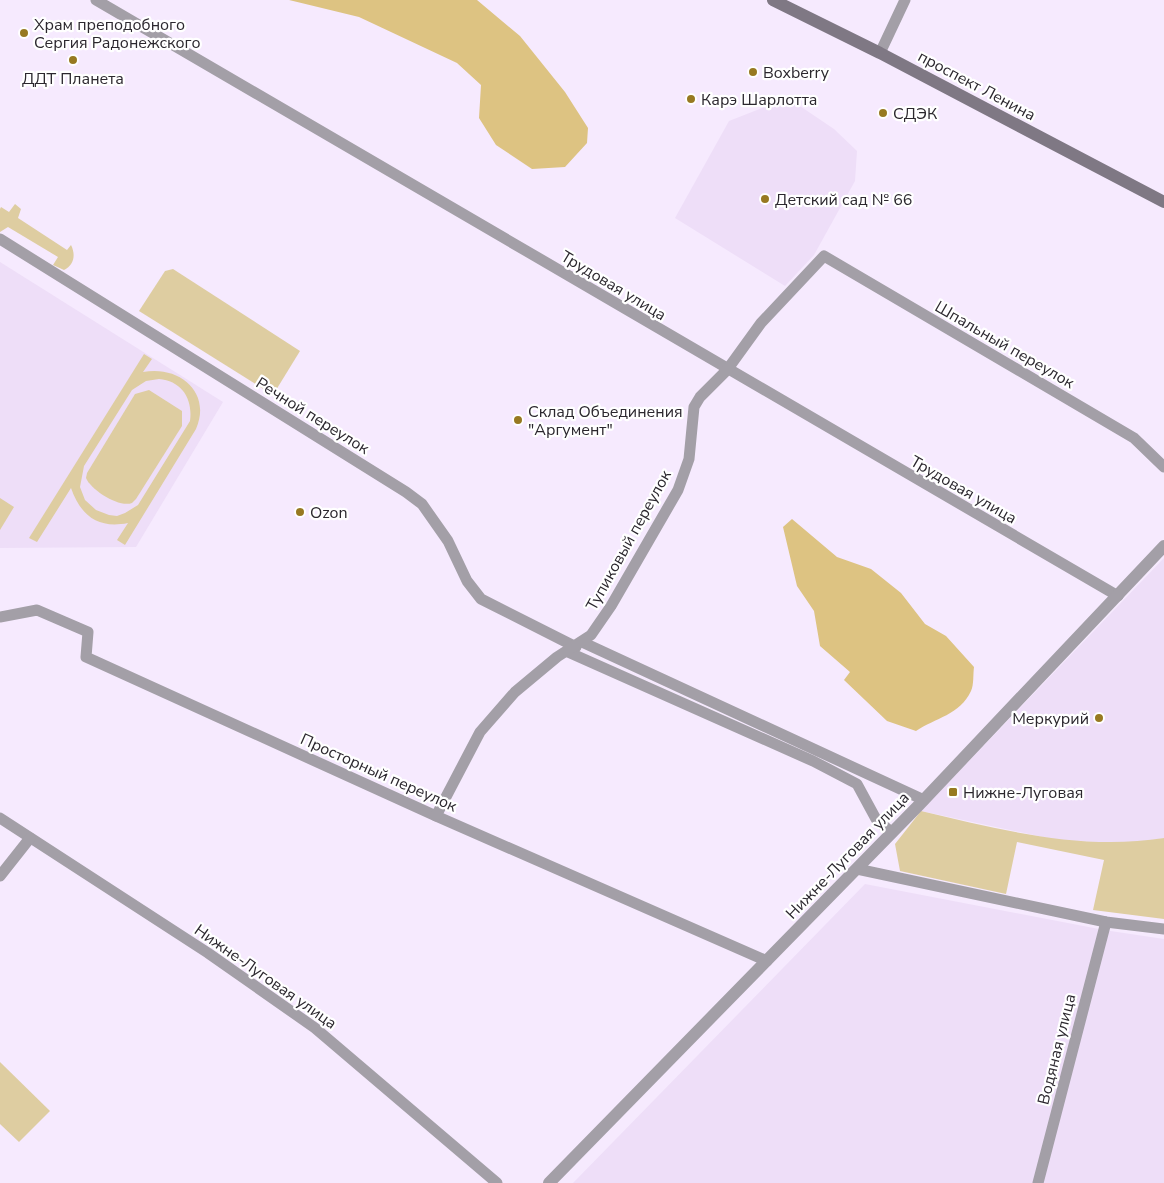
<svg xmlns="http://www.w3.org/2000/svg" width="1164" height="1183" viewBox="0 0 1164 1183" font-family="'Nunito Sans',sans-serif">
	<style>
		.built { fill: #eedef8 }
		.green { fill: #decda1; fill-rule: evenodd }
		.water { fill: #ddc382 }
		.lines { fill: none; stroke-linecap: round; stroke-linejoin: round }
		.minor { stroke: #a39fa7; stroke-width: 11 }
		.tertiary { stroke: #a39fa7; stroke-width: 12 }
		.secondary { stroke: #7f7884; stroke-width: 12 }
		.poi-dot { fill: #977921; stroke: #fff; stroke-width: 2 }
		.labels { text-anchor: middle; stroke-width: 4.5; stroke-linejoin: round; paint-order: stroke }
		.poi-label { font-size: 16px; fill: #2b272e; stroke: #fff; text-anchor: start }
		.street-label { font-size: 16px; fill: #2b272e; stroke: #fff }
	</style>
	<rect width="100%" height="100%" fill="#f6eafe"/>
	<g class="built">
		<path d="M 788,98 L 834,129 L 857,151 L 855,181 L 814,255 L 785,286 L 675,218 L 729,121 Z"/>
		<path d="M 0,262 L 223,402 L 136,547 L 0,548 Z"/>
		<path d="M 1164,558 L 1164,838 L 1132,843 L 1062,841 L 921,811 Z"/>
		<path d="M 865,884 L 1104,930 L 1164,939 L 1164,1183 L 573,1183 Z"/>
	</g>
	<g class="green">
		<path d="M 15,204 L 21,209 L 18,218 L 67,250 L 71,245 C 76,255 74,265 64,270 L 53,265 L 58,257 L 8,227 L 0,232 L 0,209 L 1,207 L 9,212 Z"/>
		<path d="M 173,269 L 300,351 L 273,395 L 139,311 L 165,271 Z"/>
		<path d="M 144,354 L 152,359 L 143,372 C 179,365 212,392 196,429 L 125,545 L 117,540 L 128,523 C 98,529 81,516 71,488 L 37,542 L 29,538 ZM 159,379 C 182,381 193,399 190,421 L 138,505 L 125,513 L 117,516 L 109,515 L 96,510 L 85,500 L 80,487 L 84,466 L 132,390 L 146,381 Z"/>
		<path d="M 149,390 L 182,411 L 182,426 L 136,499 L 132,503 C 119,508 91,490 86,478 L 87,473 L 135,394 Z"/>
		<path d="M 0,498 L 14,507 L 0,530 Z"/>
		<path d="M 921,811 C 1002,830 1081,851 1164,838 L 1164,919 L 1093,910 L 1104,860 L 1017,842 L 1006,894 L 900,871 L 895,844 Z"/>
		<path d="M 0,1062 L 50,1111 L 19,1142 L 0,1124 Z"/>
	</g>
	<g class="water">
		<path d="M 289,0 L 477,0 L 520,36 L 565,92 L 588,128 L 587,143 L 565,167 L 532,169 L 496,145 L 479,118 L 481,85 L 457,63 L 359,17 Z"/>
		<path d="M 792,519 L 837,557 L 871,569 L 901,593 L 925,624 L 946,636 L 974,667 C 973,674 974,685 971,691 C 960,715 935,718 916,731 L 887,721 L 844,680 L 850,672 L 820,646 L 814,611 L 797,586 L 783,527 Z"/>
	</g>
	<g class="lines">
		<g class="minor">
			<path d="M 96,0 L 1118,596"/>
			<path d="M 880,53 L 905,0"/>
			<path d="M 0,239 L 406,492 L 422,504 L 448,541 L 467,581 L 481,599 L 576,647"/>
			<path d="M 0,617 L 37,610 L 88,632 L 86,657 L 436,816 L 767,961"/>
			<path d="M 582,642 L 924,800"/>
			<path d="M 568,652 L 813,761 L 857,784 L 876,819 L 892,833"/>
			<path d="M 436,816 L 480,732 L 515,692 L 557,657 L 591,635 L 611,606 L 678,490 L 689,459 L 694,407 L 700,397 L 727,370 L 761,323 L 824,256 L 1134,438 L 1164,467"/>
			<path d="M 0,818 L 208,953 L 315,1028 L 497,1183"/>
			<path d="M 857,869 L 1106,922 L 1164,929"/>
			<path d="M 0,876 L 30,838"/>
			<path d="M 1038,1183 L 1106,922"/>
		</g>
		<path class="tertiary" d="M 549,1183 L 919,805 L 1164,546"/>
		<path class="secondary" d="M 773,0 L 880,53 L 1164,202"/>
	</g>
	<g class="poi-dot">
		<circle cx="24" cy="33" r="5"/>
		<circle cx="73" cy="60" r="5"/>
		<circle cx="753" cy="72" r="5"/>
		<circle cx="691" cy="99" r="5"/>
		<circle cx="883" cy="113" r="5"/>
		<circle cx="765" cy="199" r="5"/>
		<circle cx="518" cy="420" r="5"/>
		<circle cx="300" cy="512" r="5"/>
		<circle cx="1099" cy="718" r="5"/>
		<rect x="948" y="787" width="10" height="10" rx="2.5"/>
	</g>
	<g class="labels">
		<g class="poi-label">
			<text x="34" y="30">Храм преподобного<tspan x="34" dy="18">Сергия Радонежского</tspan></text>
			<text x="763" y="78">Boxberry</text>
			<text x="73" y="84" text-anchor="middle">ДДТ Планета</text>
			<text x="701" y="105">Карэ Шарлотта</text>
			<text x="893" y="119">СДЭК</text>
			<text x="775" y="205">Детский сад № 66</text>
			<text x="528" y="417">Склад Объединения<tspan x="528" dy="18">"Аргумент"</tspan></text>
			<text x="310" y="518">Ozon</text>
			<text x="1089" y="724" text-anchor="end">Меркурий</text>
			<text x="963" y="798">Нижне-Луговая</text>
		</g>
		<g class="street-label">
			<text transform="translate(977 85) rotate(28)" y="6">проспект Ленина</text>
			<text transform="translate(614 285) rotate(31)" y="6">Трудовая улица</text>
			<text transform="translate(1005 344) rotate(30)" y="6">Шпальный переулок</text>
			<text transform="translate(313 415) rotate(32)" y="6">Речной переулок</text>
			<text transform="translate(964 489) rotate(30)" y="6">Трудовая улица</text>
			<text transform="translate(628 540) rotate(-61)" y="6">Тупиковый переулок</text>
			<text transform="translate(379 772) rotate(24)" y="6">Просторный переулок</text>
			<text transform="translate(847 855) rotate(-46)" y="6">Нижне-Луговая улица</text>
			<text transform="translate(266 976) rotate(35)" y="6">Нижне-Луговая улица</text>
			<text transform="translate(1056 1049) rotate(-76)" y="6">Водяная улица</text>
		</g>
	</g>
</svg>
